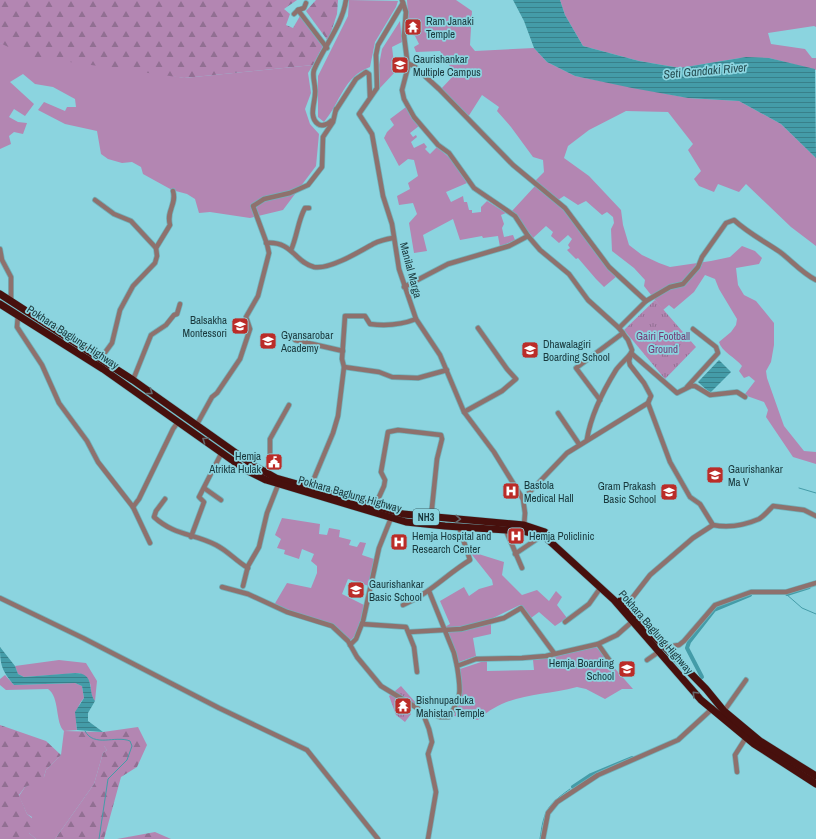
<svg xmlns="http://www.w3.org/2000/svg" width="816" height="839" viewBox="0 0 816 839" font-family="'Archivo Narrow',sans-serif">
	<style>
		.grass { fill: #b386b2 }
		.forest { fill: url(#forest-firs) }
		.park { fill: url(#park-tufts) }
		.water { fill: url(#water-rules) }
		.lines { fill: none; stroke-linecap: round; stroke-linejoin: round }
		.stream { stroke: #449ca8; stroke-width: 1 }
		.canal { stroke: #449ca8; stroke-width: 4 }
		.minor-casing { stroke: #72b2bb; stroke-width: 6 }
		.highway-casing { stroke: #72b2bb; stroke-width: 8 }
		.minor { stroke: #8e716d; stroke-width: 4.5 }
		.highway { stroke: #47100d; stroke-width: 7 }
		.oneway { stroke: #66686c }
		.labels { text-anchor: middle; stroke-width: 3.5; stroke-linejoin: round; paint-order: stroke }
		.shield { fill: #8bd4df; stroke: #3b676d; stroke-width: 1 }
		.shield-label { font-size: 10px; font-weight: bold; fill: #19383c }
		.poi-label { font-size: 11px; fill: #19383c; stroke: #8bd4df; text-anchor: start }
		.street-label { font-size: 11px; fill: #19383c; stroke: #8bd4df }
		.park-label { font-size: 11px; fill: #763b75; stroke: #8bd4df }
		.water-label { font-size: 12px; font-style: italic; fill: #254d52; stroke: #8bd4df }
	</style>
	<defs>
		<pattern id="forest-firs" width="22" height="20" patternUnits="userSpaceOnUse"><rect width="22" height="20" fill="#b386b2"/><path d="M5 1l3.5 6h-7zM16 11l3.5 6h-7z" fill="#916f92"/></pattern>
		<pattern id="park-tufts" width="24" height="20" patternUnits="userSpaceOnUse"><rect width="24" height="20" fill="#b386b2"/><path d="M3 7l-1-3M5 7V3M7 7l1-3M15 17l-1-3M17 17v-4M19 17l1-3" fill="none" stroke="#916f92"/></pattern>
		<pattern id="water-rules" width="6" height="5" patternUnits="userSpaceOnUse"><rect width="6" height="5" fill="#449ca8"/><path d="M0 2.5h6" fill="none" stroke="#38808a"/></pattern>
	</defs>
	<rect width="100%" height="100%" fill="#8bd4df"/>
	<g class="grass">
		<path d="M 349,0 L 398,1 L 396,7 L 375,42 L 370,67 C 344,76 340,103 324,122 L 318,117 L 318,76 L 348,16 Z"/>
		<path d="M 407,0 L 456,0 L 472,11 L 470,45 L 475,51 L 534,48 L 547,62 L 575,76 L 688,98 L 739,101 L 781,124 L 816,158 L 816,246 L 791,227 L 746,184 L 739,192 L 718,184 L 714,192 L 699,186 L 694,179 L 701,171 L 688,150 L 693,144 L 668,112 L 626,111 L 589,130 L 568,146 L 564,158 L 589,176 L 621,210 L 623,225 L 629,245 L 642,255 L 659,263 L 670,267 L 711,261 L 730,257 L 742,246 L 755,251 L 762,258 L 759,264 L 736,268 L 738,285 L 744,295 L 756,301 L 774,323 L 774,345 L 771,362 L 766,371 L 767,378 L 784,426 L 804,451 L 816,452 L 816,464 L 793,457 L 766,417 L 768,410 L 764,402 L 747,396 L 745,394 L 755,381 L 749,376 L 744,378 L 739,371 L 742,366 C 736,358 721,351 719,342 L 731,332 L 736,325 L 737,319 L 719,289 L 715,279 L 705,275 L 694,292 L 674,309 L 669,305 L 663,310 L 644,286 L 645,280 L 634,268 L 612,251 L 611,229 L 614,223 L 613,217 L 607,212 L 602,215 L 586,201 L 578,205 L 564,196 L 558,200 L 535,181 L 544,172 L 543,160 L 533,157 L 511,127 L 497,111 L 499,107 L 482,95 L 468,117 L 441,89 L 455,74 L 440,51 L 416,52 L 414,47 L 419,44 L 415,36 L 406,32 L 408,15 Z"/>
		<path d="M 560,0 L 816,0 L 816,27 L 814,26 L 768,33 L 771,44 L 805,49 L 812,58 L 816,58 L 816,70 L 769,58 L 746,57 L 680,68 L 639,61 L 583,46 L 565,15 Z"/>
		<path d="M 400,21 L 402,42 L 392,47 L 395,72 L 380,88 L 379,65 L 382,49 Z"/>
		<path d="M 0,43 L 184,78 L 313,65 L 308,73 L 311,93 L 305,109 L 310,124 L 319,134 L 316,166 L 283,210 L 250,218 L 210,212 L 199,213 L 195,199 L 187,194 L 172,190 L 143,174 L 141,167 L 132,162 L 122,163 L 108,159 L 101,154 L 97,131 L 65,124 L 38,110 L 44,102 L 65,111 L 67,107 L 76,107 L 75,99 L 53,87 L 35,84 L 23,74 L 10,82 L 34,104 L 25,116 L 14,109 L 9,117 L 18,122 L 27,123 L 23,134 L 14,132 L 9,136 L 11,144 L 0,149 Z"/>
		<path d="M 406,107 L 419,126 L 410,133 L 413,137 L 416,135 L 417,137 L 411,142 L 414,148 L 424,143 L 427,147 L 425,149 L 430,154 L 437,147 L 451,159 L 467,183 L 446,192 L 451,202 L 463,196 L 464,202 L 467,202 L 469,210 L 472,210 L 472,213 L 481,212 L 481,207 L 487,201 L 506,213 L 501,215 L 504,224 L 502,228 L 504,237 L 513,235 L 515,240 L 500,247 L 498,236 L 483,238 L 482,236 L 460,240 L 453,219 L 423,235 L 427,251 L 414,253 L 409,223 L 417,214 L 413,203 L 399,205 L 397,196 L 410,189 L 408,183 L 418,176 L 414,160 L 408,159 L 399,166 L 384,138 L 387,132 L 394,125 L 390,119 Z"/>
		<path d="M 535,186 C 543,195 556,201 564,210 C 582,231 596,257 617,276 L 604,287 L 596,279 L 578,258 L 576,259 L 567,250 L 570,248 L 568,245 L 572,239 L 568,235 L 559,243 L 551,236 L 553,232 L 546,226 L 533,238 L 512,211 Z"/>
		<path d="M 282,518 L 320,524 L 319,534 L 327,535 L 329,528 L 340,530 L 339,537 L 351,540 L 349,545 L 357,547 L 360,542 L 366,543 L 362,555 L 374,559 L 369,586 L 348,579 L 342,594 L 364,605 C 362,616 360,633 350,641 L 333,625 L 274,605 L 287,583 L 311,588 L 317,573 L 317,566 L 311,561 L 314,554 L 302,549 L 299,559 L 284,554 L 285,550 L 277,548 L 281,539 L 275,535 Z"/>
		<path d="M 469,551 L 504,562 L 502,575 L 522,595 L 537,590 L 549,601 L 556,591 L 562,597 L 557,605 L 567,618 L 555,626 L 539,612 L 531,618 L 520,605 L 491,619 L 491,634 L 473,638 L 476,656 L 459,662 L 443,628 L 450,624 L 440,601 L 464,587 L 469,596 L 479,589 L 493,585 L 492,580 Z"/>
		<path d="M 596,647 L 633,689 L 622,689 L 605,699 L 586,689 L 577,687 C 540,697 508,692 478,720 L 454,716 C 463,695 461,691 460,669 L 487,660 L 487,671 L 534,670 L 533,660 L 549,658 Z"/>
		<path d="M 59,660 L 86,663 L 97,681 L 95,701 C 86,690 98,683 79,673 L 24,677 L 18,674 L 15,666 Z"/>
		<path d="M 5,675 L 14,685 L 75,683 L 82,686 L 84,698 C 76,706 75,719 77,730 L 64,731 L 104,746 L 107,750 L 103,753 L 94,784 L 55,839 L 36,839 L 29,833 L 32,817 L 27,814 L 19,796 L 25,787 L 44,777 L 46,770 L 61,755 L 64,731 C 55,723 60,697 48,689 L 6,690 L 0,685 L 0,679 Z"/>
	</g>
	<g class="forest">
		<path d="M 0,0 L 297,0 L 284,9 L 290,14 L 286,25 L 293,28 L 300,16 L 323,46 L 313,65 L 184,78 L 27,56 L 0,43 Z"/>
		<path d="M 316,0 L 338,0 L 337,14 L 328,41 L 306,11 Z"/>
		<path d="M 0,725 L 46,741 L 61,755 L 46,770 L 43,780 L 25,787 L 19,795 L 27,814 L 39,824 L 29,833 L 36,839 L 0,839 Z"/>
		<path d="M 138,727 L 147,745 L 137,767 L 121,777 L 104,839 L 55,839 L 94,784 L 103,753 L 107,750 L 104,746 C 87,750 75,743 64,731 L 103,732 Z"/>
		<path d="M 155,832 L 171,839 L 117,839 Z"/>
	</g>
	<g class="park">
		<path d="M 655,300 L 696,347 L 665,379 L 624,330 Z"/>
		<path d="M 401,686 L 416,703 L 408,712 L 411,714 L 405,722 L 396,715 L 389,696 Z"/>
	</g>
	<g class="water">
		<path d="M 513,0 L 560,0 L 565,15 L 583,46 L 639,61 L 680,68 L 746,57 L 769,58 L 815,69 L 816,158 L 781,124 L 739,101 L 688,98 L 632,88 L 575,76 L 547,62 L 534,48 L 524,21 Z"/>
		<path d="M 719,360 L 731,372 L 710,393 L 698,382 Z"/>
		<path d="M 0,647 L 15,666 L 18,674 L 24,677 L 75,673 C 96,673 87,691 95,701 L 88,713 L 88,721 L 103,732 L 77,730 L 75,712 L 84,698 L 82,686 L 75,683 L 14,685 C 2,671 0,665 0,647 Z"/>
	</g>
	<g class="lines">
		<g class="stream">
			<path d="M 799,488 L 816,493"/>
			<path d="M 786,594 L 802,608 L 816,614"/>
			<path d="M 85,731 C 94,748 115,735 130,741 L 132,746 L 127,760 L 108,779 L 99,839"/>
			<path d="M 540,839 C 544,811 546,806 570,789"/>
		</g>
		<g class="canal">
			<path d="M 787,594 L 809,587"/>
			<path d="M 702,677 L 687,648 L 689,642 L 714,610 L 750,595"/>
			<path d="M 573,787 L 591,775 L 632,758"/>
		</g>
		<g class="minor-casing">
			<g id="minor">
				<path d="M 402,0 L 406,12 L 404,36 L 408,67 L 402,90 L 404,99 L 414,117 L 438,145 L 449,153 L 474,188 L 515,216 L 528,236 L 540,250 L 569,274 L 588,300 L 619,328 L 628,340 L 632,350 L 629,361 L 630,365 L 644,383 L 651,396 L 648,403 L 567,453 L 523,499"/>
				<path d="M 403,3 L 378,45 L 376,55 L 377,88 L 359,114 L 372,134 L 383,196 L 392,224 L 399,269 L 416,319 L 440,355 L 464,412 L 494,452 L 523,499 L 525,513 L 524,526"/>
				<path d="M 298,10 L 304,8 L 306,3"/>
				<path d="M 294,14 L 298,10 L 327,48"/>
				<path d="M 407,63 L 414,66 L 439,89 L 513,165 L 565,208 L 609,267 L 646,301"/>
				<path d="M 336,110 L 356,79 L 366,72 L 369,74 L 370,97"/>
				<path d="M 331,121 C 328,124 322,127 318,124 C 307,116 317,99 315,89 C 315,83 312,76 314,70 C 324,46 342,26 346,0"/>
				<path d="M 95,200 L 114,214 L 131,221 L 156,248"/>
				<path d="M 266,243 C 293,241 294,262 314,267 C 329,270 359,252 373,244 C 379,241 386,239 393,238"/>
				<path d="M 0,249 L 2,260 L 11,277 L 11,301"/>
				<path d="M 291,250 C 297,237 298,220 305,208 L 309,208"/>
				<path d="M 404,287 L 448,264 L 509,246 L 528,236"/>
				<path d="M 18,315 L 17,327 L 42,365 L 59,403 L 87,441 L 98,462 L 133,507 L 150,543"/>
				<path d="M 619,328 L 646,301 L 670,287 L 683,284 L 698,267 L 702,257 L 726,223 L 734,220 C 748,233 764,241 780,252 C 792,261 802,273 816,280"/>
				<path d="M 295,340 L 343,351"/>
				<path d="M 101,358 L 112,343 L 120,310 L 133,286 L 155,263 L 157,256 L 156,248 L 170,225 C 166,210 177,205 173,191"/>
				<path d="M 344,367 L 379,372 L 392,377 L 418,378 L 447,370"/>
				<path d="M 133,380 L 151,335 L 166,325 L 174,315 L 177,314 L 180,304"/>
				<path d="M 687,387 L 718,353 L 716,347 L 693,329"/>
				<path d="M 600,400 L 576,368 L 623,333"/>
				<path d="M 648,403 L 670,462 L 690,497 L 700,504 L 713,525 C 728,528 745,525 759,519 C 764,516 769,510 773,506 L 804,510 L 816,516"/>
				<path d="M 464,412 L 502,391 L 516,379 L 507,369 L 478,328"/>
				<path d="M 558,413 L 579,444"/>
				<path d="M 196,426 L 212,397 L 217,393 L 240,359 L 250,329 L 246,317 L 258,296 L 269,253 L 267,244 L 253,206 L 264,199 L 290,193 L 308,185 L 322,167 L 323,137 L 333,122 L 336,109"/>
				<path d="M 587,439 C 591,415 603,391 616,370 C 620,364 627,359 631,353 L 677,393 L 691,386 L 695,386 L 710,395 L 737,392 L 745,397"/>
				<path d="M 266,473 L 270,461 L 270,439 L 289,405"/>
				<path d="M 204,488 L 221,500"/>
				<path d="M 310,488 L 333,433 L 338,416 L 344,367 L 342,359 L 345,316 L 365,316 L 370,324 C 386,326 401,325 416,319"/>
				<path d="M 165,499 L 156,511 L 154,517 C 175,536 193,533 216,545 C 228,551 236,561 248,568"/>
				<path d="M 375,506 L 384,486 L 385,480 L 381,472 L 388,432 L 398,430 L 441,435 L 442,439 L 437,459 L 431,517"/>
				<path d="M 133,507 L 139,499 L 173,429 L 178,422"/>
				<path d="M 509,529 L 507,533 L 522,568"/>
				<path d="M 191,537 L 204,502 L 199,497 L 222,452"/>
				<path d="M 515,554 L 543,535"/>
				<path d="M 243,586 L 248,566 L 259,547 L 267,513 L 278,485"/>
				<path d="M 222,587 L 248,594 L 287,612 L 332,626 L 348,641 L 357,657 L 381,686 L 422,711 L 429,729 L 432,742 L 428,754 L 436,792 L 428,839"/>
				<path d="M 429,591 L 454,653 L 457,666"/>
				<path d="M 0,598 L 83,638 L 219,708 L 307,750 L 378,839"/>
				<path d="M 403,605 C 429,594 447,574 470,560 L 459,527"/>
				<path d="M 626,606 L 650,575 L 693,538 L 713,525"/>
				<path d="M 565,622 L 589,604 L 601,587"/>
				<path d="M 362,624 L 406,627 L 414,647 L 417,672"/>
				<path d="M 409,632 L 461,629 L 504,618 L 521,608 L 554,653"/>
				<path d="M 598,644 L 617,635 L 634,620"/>
				<path d="M 350,645 L 356,639 L 363,621 L 379,548 L 391,518"/>
				<path d="M 666,647 L 679,645 L 684,641 L 715,605 L 751,592 L 786,592 L 816,583"/>
				<path d="M 647,660 L 660,651"/>
				<path d="M 422,711 L 440,717 L 449,717 C 462,696 461,691 457,666 L 476,659 L 522,658 L 546,656 L 598,644 L 610,661"/>
				<path d="M 724,711 L 746,680"/>
				<path d="M 737,772 L 735,755 L 747,736"/>
				<path d="M 543,839 L 548,813 L 557,802 L 598,775 L 678,740 L 713,708"/>
			</g>
		</g>
		<g class="highway-casing">
			<g id="highway">
				<path d="M 0,294 L 133,380 L 253,465 L 276,478 L 403,514 L 524,525 L 545,532"/>
				<path d="M 0,304 L 103,369 L 246,470 L 266,480 L 406,522 L 445,526 L 523,531 L 544,536 L 614,600 L 701,700 L 754,744 L 816,784"/>
				<path d="M 620,601 L 706,689 L 724,711 L 760,741 L 816,776"/>
			</g>
		</g>
		<use href="#minor" class="minor"/>
		<use href="#highway" class="highway"/>
	</g>
	<defs><path id="oneway-chevron" d="M-2-3.5L2.5 0L-2 3.5" fill="none" stroke-width="1.6" stroke-linecap="round" stroke-linejoin="round"/></defs>
	<g class="oneway">
		<use href="#oneway-chevron" transform="translate(150 392) rotate(36)"/>
		<use href="#oneway-chevron" transform="translate(205 440) rotate(-145)"/>
		<use href="#oneway-chevron" transform="translate(458 519) rotate(4)"/>
		<use href="#oneway-chevron" transform="translate(695 694) rotate(-134)"/>
	</g>
	<defs>
		<g id="temple-square" transform="scale(0.9)"><rect x="-9" y="-9" width="18" height="18" rx="4" fill="#bb2c28" stroke="#8bd4df"/><path d="M0-6L5-2H3V0L6.5 2.5H4V6H1.5V3h-3V6H-4V2.5H-6.5L-3 0V-2H-5Z" fill="#fff"/></g>
		<g id="university-square" transform="scale(0.9)"><rect x="-9" y="-9" width="18" height="18" rx="4" fill="#bb2c28" stroke="#8bd4df"/><path d="M0-5L7-2L0 1L-7-2ZM-4 1L0 2.5L4 1V4Q0 6-4 4Z" fill="#fff"/></g>
		<g id="school-square" transform="scale(0.9)"><rect x="-9" y="-9" width="18" height="18" rx="4" fill="#bb2c28" stroke="#8bd4df"/><path d="M0-5L7-2L0 1L-7-2ZM-4 1L0 2.5L4 1V4Q0 6-4 4Z" fill="#fff"/></g>
		<g id="civic-square" transform="scale(0.9)"><rect x="-9" y="-9" width="18" height="18" rx="4" fill="#bb2c28" stroke="#8bd4df"/><path d="M-.6-6.5H3V-4.5H.6V-3L4-1V1h2V6H-6V1h2V-1L-.6-3ZM-1.2 2.5V6h2.4V2.5Z" fill="#fff"/></g>
		<g id="hospital-square" transform="scale(0.9)"><rect x="-9" y="-9" width="18" height="18" rx="4" fill="#bb2c28" stroke="#8bd4df"/><path d="M-5-5h3v3.5h4V-5h3V5h-3V1.5h-4V5h-3Z" fill="#fff"/></g>
	</defs>
	<g fill-rule="evenodd">
		<use href="#temple-square" x="413" y="27"/>
		<use href="#university-square" x="400" y="65"/>
		<use href="#school-square" x="240" y="326"/>
		<use href="#school-square" x="268" y="341"/>
		<use href="#school-square" x="530" y="350"/>
		<use href="#civic-square" x="274" y="462"/>
		<use href="#school-square" x="715" y="475"/>
		<use href="#hospital-square" x="511" y="491"/>
		<use href="#school-square" x="669" y="492"/>
		<use href="#hospital-square" x="516" y="536"/>
		<use href="#hospital-square" x="399" y="542"/>
		<use href="#school-square" x="356" y="590"/>
		<use href="#school-square" x="627" y="669"/>
		<use href="#temple-square" x="403" y="706"/>
	</g>
	<g class="labels">
		<rect class="shield" x="413" y="509" width="26" height="16" rx="3"/>
		<g class="shield-label">
			<text x="426" y="521">NH3</text>
		</g>
		<g class="poi-label">
			<text x="426" y="25">Ram Janaki<tspan x="426" dy="13">Temple</tspan></text>
			<text x="413" y="63">Gaurishankar<tspan x="413" dy="13">Multiple Campus</tspan></text>
			<text x="227" y="324" text-anchor="end">Balsakha<tspan x="227" dy="13">Montessori</tspan></text>
			<text x="281" y="339">Gyansarobar<tspan x="281" dy="13">Academy</tspan></text>
			<text x="543" y="348">Dhawalagiri<tspan x="543" dy="13">Boarding School</tspan></text>
			<text x="261" y="460" text-anchor="end">Hemja<tspan x="261" dy="13">Atrikta Hulak</tspan></text>
			<text x="728" y="473">Gaurishankar<tspan x="728" dy="13">Ma V</tspan></text>
			<text x="524" y="489">Bastola<tspan x="524" dy="13">Medical Hall</tspan></text>
			<text x="656" y="490" text-anchor="end">Gram Prakash<tspan x="656" dy="13">Basic School</tspan></text>
			<text x="412" y="540">Hemja Hospital and<tspan x="412" dy="13">Research Center</tspan></text>
			<text x="529" y="540">Hemja Policlinic</text>
			<text x="369" y="588">Gaurishankar<tspan x="369" dy="13">Basic School</tspan></text>
			<text x="614" y="667" text-anchor="end">Hemja Boarding<tspan x="614" dy="13">School</tspan></text>
			<text x="416" y="704">Bishnupaduka<tspan x="416" dy="13">Mahistan Temple</tspan></text>
		</g>
		<g class="street-label">
			<text transform="translate(411 270) rotate(75)" y="4">Manilal Marga</text>
			<text transform="translate(73 337) rotate(33)" y="4">Pokhara Baglung Highway</text>
			<text transform="translate(350 494) rotate(16)" y="4">Pokhara Baglung Highway</text>
			<text transform="translate(656 632) rotate(49)" y="4">Pokhara Baglung Highway</text>
		</g>
		<g class="park-label">
			<text x="663" y="340">Gairi Football<tspan x="663" dy="13">Ground</tspan></text>
		</g>
		<g class="water-label">
			<text transform="translate(705 71) rotate(-5)" y="4">Seti Gandaki River</text>
		</g>
	</g>
</svg>
